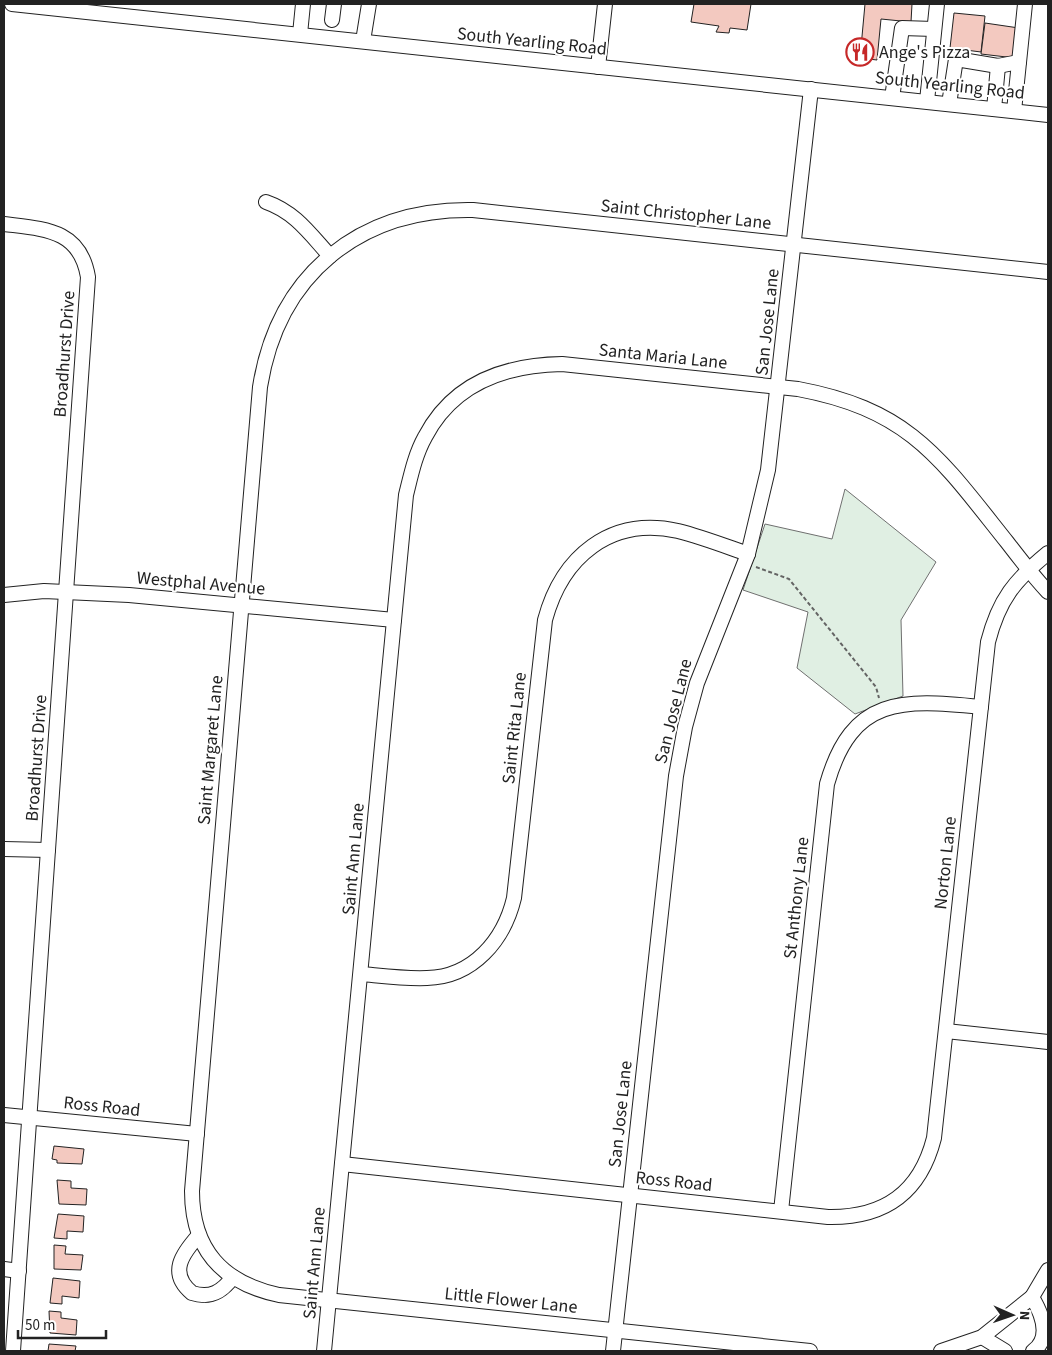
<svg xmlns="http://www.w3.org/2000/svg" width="1052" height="1355" viewBox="0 0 1052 1355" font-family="'Source Sans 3',sans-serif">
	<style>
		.green { fill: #e0efe3; stroke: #6f6f6f }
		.building { fill: #f3c9c0; stroke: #222 }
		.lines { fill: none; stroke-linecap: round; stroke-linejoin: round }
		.minor-casing { stroke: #222; stroke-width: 16 }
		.path { stroke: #646464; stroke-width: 2; stroke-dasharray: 4 2.5; stroke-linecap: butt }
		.minor { stroke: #fff; stroke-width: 14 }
		.labels { text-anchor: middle; stroke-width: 4; stroke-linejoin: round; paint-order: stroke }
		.street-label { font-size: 18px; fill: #222; stroke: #fff }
		.poi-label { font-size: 18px; fill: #222; stroke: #fff; text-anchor: start }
	</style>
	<rect width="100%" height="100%" fill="#fff"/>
	<path class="green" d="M 845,489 L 936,562 L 901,620 L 903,696 L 855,714 L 797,668 L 808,612 L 743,590 L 765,524 L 832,539 Z"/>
	<g class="building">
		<path d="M 694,4 L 751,4 L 747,30 L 730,28 L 729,33 L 716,32 L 719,26 L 691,22 Z"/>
		<path d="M 865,4 L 912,4 L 911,22 L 881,19 L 877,60 L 860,58 Z"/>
		<path d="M 954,13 L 985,16 L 981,52 L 950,48 Z"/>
		<path d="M 985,23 L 1019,28 L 1015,58 L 981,54 Z"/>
		<path d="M 54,1146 L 84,1149 L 82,1164 L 57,1163 L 57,1160 L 52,1159 Z"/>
		<path d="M 57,1180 L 71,1181 L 71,1188 L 87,1189 L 86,1205 L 59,1204 Z"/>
		<path d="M 58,1214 L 84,1216 L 83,1232 L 67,1231 L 67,1239 L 54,1238 Z"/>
		<path d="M 54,1245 L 66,1246 L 65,1254 L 83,1255 L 81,1270 L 54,1269 Z"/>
		<path d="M 53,1278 L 80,1281 L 79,1298 L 62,1296 L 62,1304 L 50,1303 Z"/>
		<path d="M 49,1311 L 61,1312 L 61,1318 L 77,1320 L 76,1335 L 50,1333 Z"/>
		<path d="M 49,1344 L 76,1346 L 75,1351 L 48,1351 Z"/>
	</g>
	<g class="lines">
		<g class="minor-casing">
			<g id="minor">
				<path d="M 12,4 L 1048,115"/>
				<path d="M 332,20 L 334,4"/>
				<path d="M 300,34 L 303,4"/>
				<path d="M 363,41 L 369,4"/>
				<path d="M 598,67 L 605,4"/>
				<path d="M 892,98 L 902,28 L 934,29"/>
				<path d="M 927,101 L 937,4"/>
				<path d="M 949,104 L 956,59 L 998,66 L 1019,62"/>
				<path d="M 994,109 L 998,66"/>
				<path d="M 1014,111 L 1025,4"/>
				<path d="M 266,202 C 295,212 310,234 330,256"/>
				<path d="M 4,224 C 44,229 80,229 88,277 L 13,1351"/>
				<path d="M 4,595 L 44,591 L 129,595 L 394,620"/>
				<path d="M 4,849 L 48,850"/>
				<path d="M 361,974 C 383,976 405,979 427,978 C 473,977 504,940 514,898 L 545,620 C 562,557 610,516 678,531 C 702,537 725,546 748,554"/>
				<path d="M 946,1031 L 1048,1042"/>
				<path d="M 4,1115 L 197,1134"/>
				<path d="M 342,1164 L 828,1217 C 884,1218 920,1193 934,1138 L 988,642 C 999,599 1015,580 1048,553"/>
				<path d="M 781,1211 L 827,784 C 852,696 902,699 981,707"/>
				<path d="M 199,1235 C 182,1254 168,1273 192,1293 C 210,1299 222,1292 233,1277"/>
				<path d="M 4,1269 L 19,1271"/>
				<path d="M 1032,1297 C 1042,1314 1052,1338 1033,1351"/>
				<path d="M 982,1337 L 1005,1351"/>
				<path d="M 324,1351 L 406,495 C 411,475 415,455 425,437 C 453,383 505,365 562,364 L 798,389 C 910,410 940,458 1007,542 C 1020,559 1033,576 1048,592"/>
				<path d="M 613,1351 L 676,776 L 685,727 L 697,683 L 748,554 L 768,470 L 811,89"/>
				<path d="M 810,1351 L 279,1295 C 223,1283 192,1250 192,1191 L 260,387 C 278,274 360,208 473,210 L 1048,272"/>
				<path d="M 941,1351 L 982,1337 L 1032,1297 L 1048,1270"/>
			</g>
		</g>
		<path class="path" d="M 756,567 L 789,579 L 876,687 L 879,698"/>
		<use href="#minor" class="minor"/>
	</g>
	<defs>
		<g id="restaurant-ring" transform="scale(1.4375)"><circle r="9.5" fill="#fff" stroke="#c62828" stroke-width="1.5"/><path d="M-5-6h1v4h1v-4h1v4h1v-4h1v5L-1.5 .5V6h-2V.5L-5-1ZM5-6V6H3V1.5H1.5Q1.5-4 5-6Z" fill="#c62828"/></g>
	</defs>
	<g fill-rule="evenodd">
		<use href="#restaurant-ring" x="860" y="52"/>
	</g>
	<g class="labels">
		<g class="street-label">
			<text transform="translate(532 41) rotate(6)" y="6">South Yearling Road</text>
			<text transform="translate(950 85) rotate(6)" y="6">South Yearling Road</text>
			<text transform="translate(686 214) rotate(6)" y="6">Saint Christopher Lane</text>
			<text transform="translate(767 322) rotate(-84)" y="6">San Jose Lane</text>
			<text transform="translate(64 354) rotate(-86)" y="6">Broadhurst Drive</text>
			<text transform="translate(663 356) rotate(6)" y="6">Santa Maria Lane</text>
			<text transform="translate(201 583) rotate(5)" y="6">Westphal Avenue</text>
			<text transform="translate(673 711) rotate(-76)" y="6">San Jose Lane</text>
			<text transform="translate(514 728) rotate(-84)" y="6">Saint Rita Lane</text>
			<text transform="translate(210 750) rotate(-85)" y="6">Saint Margaret Lane</text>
			<text transform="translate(36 758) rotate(-86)" y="6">Broadhurst Drive</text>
			<text transform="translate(353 859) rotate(-85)" y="6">Saint Ann Lane</text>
			<text transform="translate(945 863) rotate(-84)" y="6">Norton Lane</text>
			<text transform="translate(796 898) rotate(-84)" y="6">St Anthony Lane</text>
			<text transform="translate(102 1106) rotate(6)" y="6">Ross Road</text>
			<text transform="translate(620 1114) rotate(-84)" y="6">San Jose Lane</text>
			<text transform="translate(674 1181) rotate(6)" y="6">Ross Road</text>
			<text transform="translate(314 1263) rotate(-85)" y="6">Saint Ann Lane</text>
			<text transform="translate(511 1300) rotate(6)" y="6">Little Flower Lane</text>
		</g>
		<g class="poi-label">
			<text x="879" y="58">Ange's Pizza</text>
		</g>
	</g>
	<rect width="1052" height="1355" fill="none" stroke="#222222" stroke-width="10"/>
	<g transform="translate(1012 1315) rotate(92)" stroke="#ffffff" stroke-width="4" paint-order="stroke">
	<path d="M0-4L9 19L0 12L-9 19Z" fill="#222222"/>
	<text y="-8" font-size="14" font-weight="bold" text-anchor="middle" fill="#222222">N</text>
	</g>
	<path d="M18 1330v8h88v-8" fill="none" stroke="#222222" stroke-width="2.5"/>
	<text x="25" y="1330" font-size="15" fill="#222222" stroke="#ffffff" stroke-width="4" paint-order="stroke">50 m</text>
</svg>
